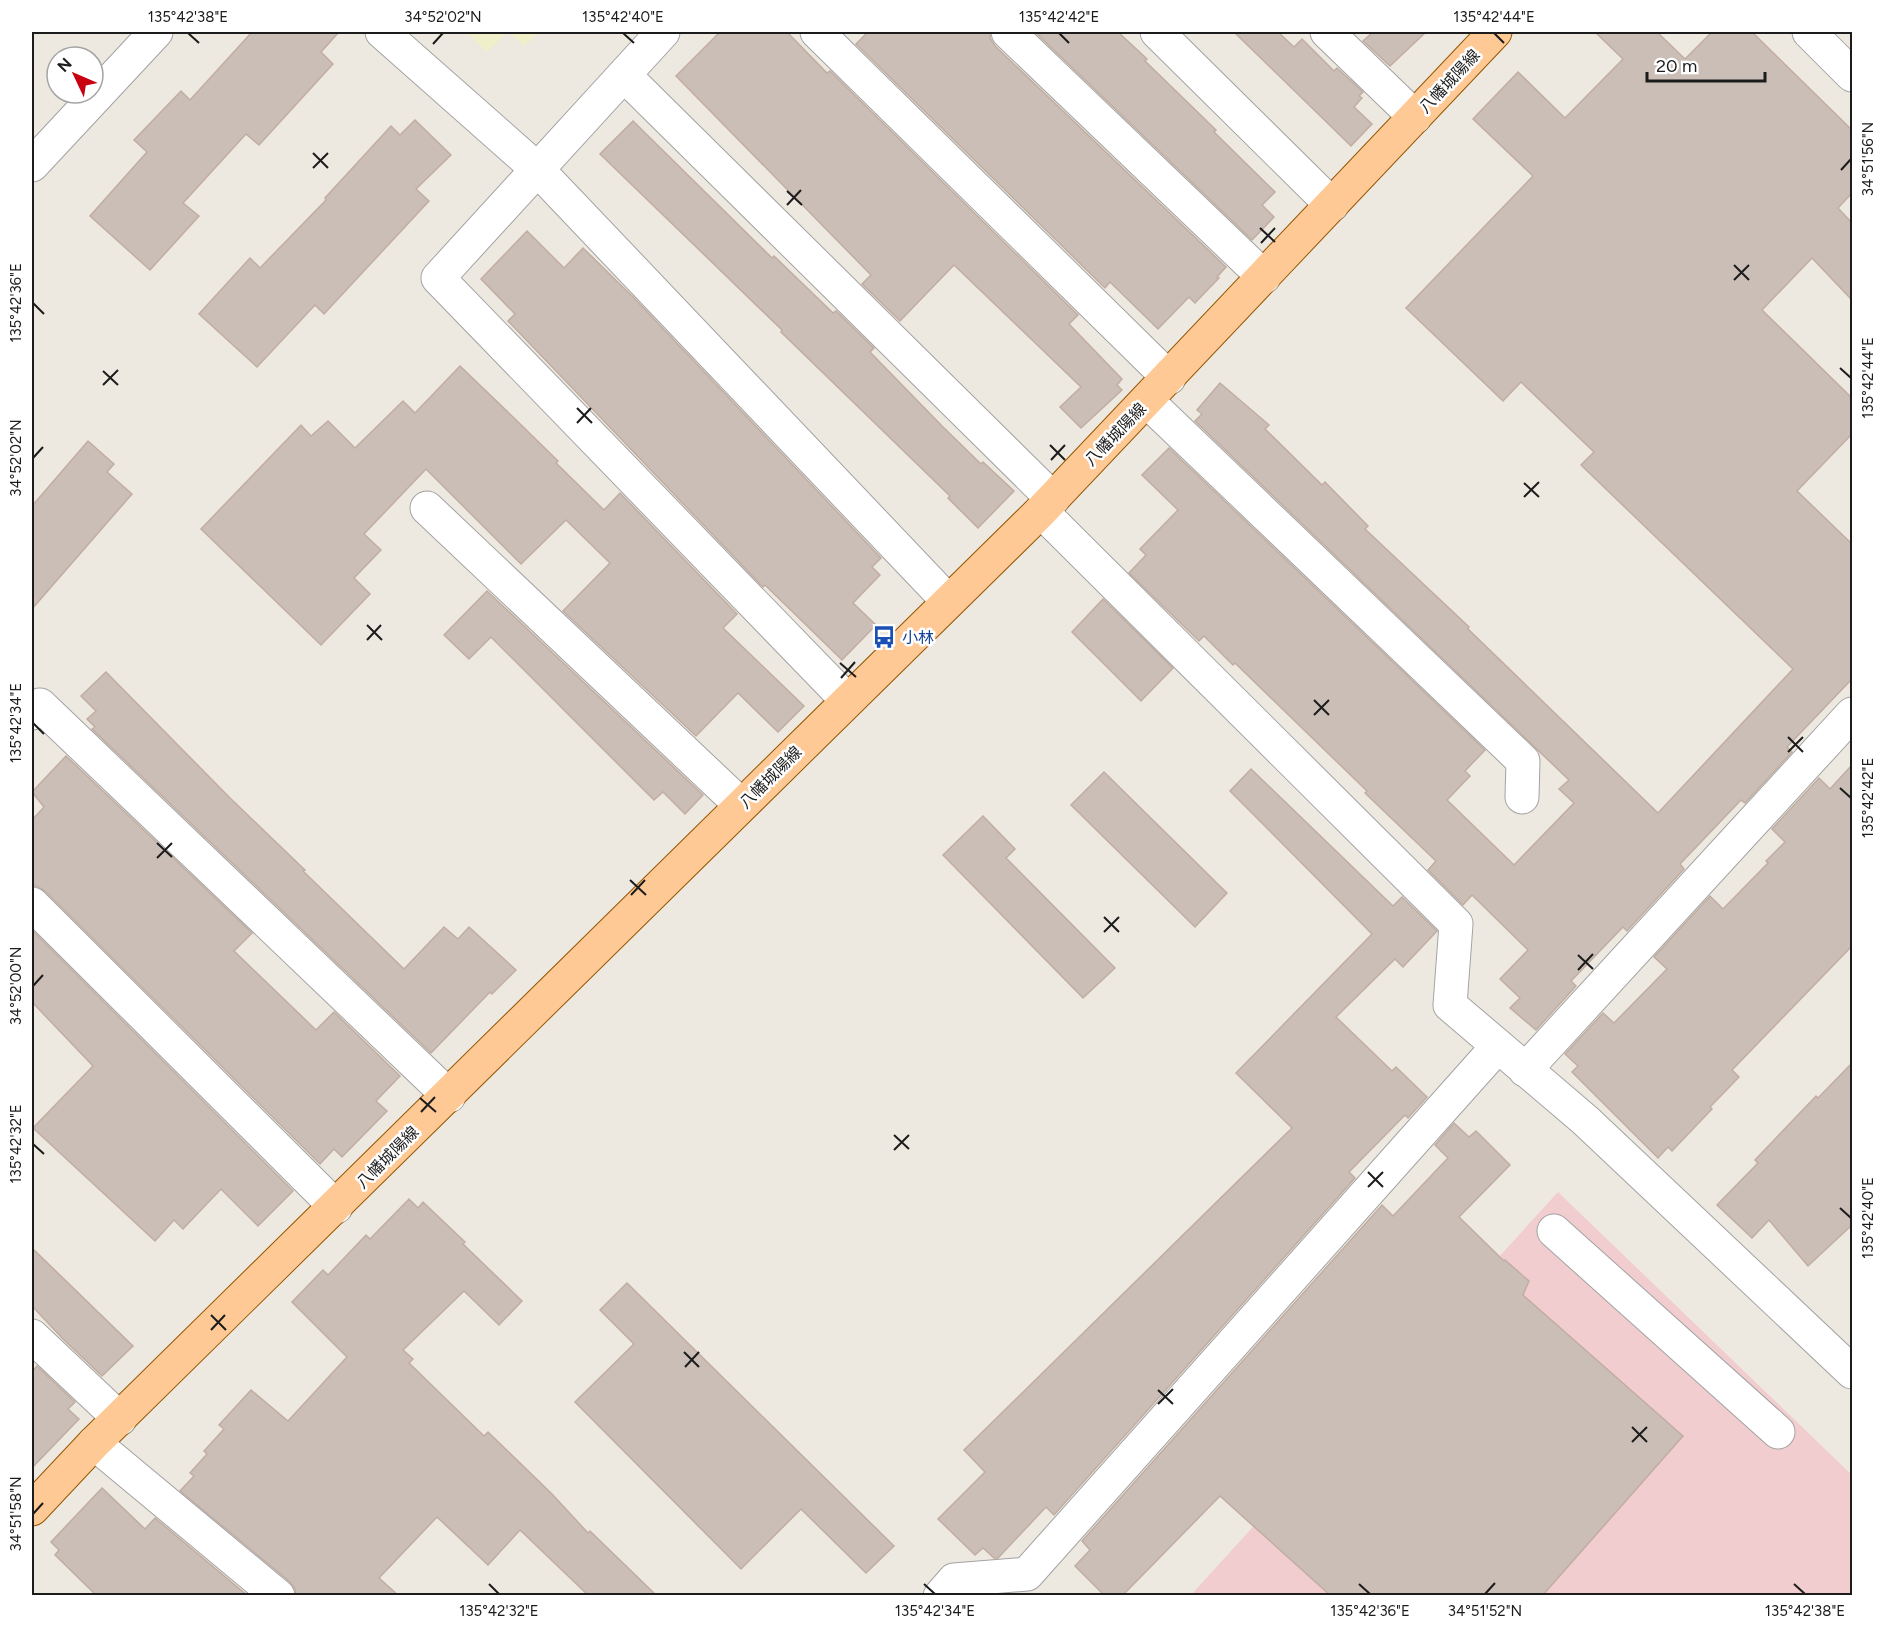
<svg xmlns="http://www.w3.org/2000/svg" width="1884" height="1627" viewBox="0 0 1884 1627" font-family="Figtree,'Noto Sans JP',sans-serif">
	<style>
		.commercial { fill: #f1cdcf }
		.farmland { fill: #efefc9 }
		.building { fill: #cabeb6; stroke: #c1ada2; stroke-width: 1.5 }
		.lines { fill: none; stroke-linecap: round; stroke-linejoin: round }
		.minor-casing { stroke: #a3a3a3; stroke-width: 35 }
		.major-casing { stroke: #945700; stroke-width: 35 }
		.minor { stroke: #fff; stroke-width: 33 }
		.major { stroke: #ffc995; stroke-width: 33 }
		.ticks { fill: none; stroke: #1c1c1c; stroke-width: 2 }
		.labels { text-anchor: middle; stroke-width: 5; stroke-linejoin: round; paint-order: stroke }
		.street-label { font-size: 16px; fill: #1c1c1c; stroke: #fff }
		.transit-label { font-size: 16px; fill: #164399; stroke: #fff; text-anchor: start }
		.neatline { fill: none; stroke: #1c1c1c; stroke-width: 2 }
		.ticks-label { font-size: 15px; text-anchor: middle; fill: #1c1c1c }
	</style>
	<rect width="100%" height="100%" fill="#eee9e0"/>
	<path class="commercial" d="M 1558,1192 L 1852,1475 L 1852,1595 L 1190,1596 Z"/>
	<g class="farmland">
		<path d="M 466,32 L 465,32 L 508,32 L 487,52 Z"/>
		<path d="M 509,32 L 540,32 L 524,46 Z"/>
	</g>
	<g class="building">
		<path d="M 252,32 L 339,32 L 321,52 L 333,64 L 259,145 L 246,134 L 183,203 L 199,216 L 150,270 L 90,216 L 147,152 L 134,140 L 181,91 L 190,100 Z"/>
		<path d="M 720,32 L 787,32 L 827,73 L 830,71 L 1078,315 L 1069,324 L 1122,379 L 1117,385 L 1122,390 L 1081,428 L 1060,407 L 1081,387 L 954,265 L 900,321 L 862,284 L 871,275 L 676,76 Z"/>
		<path d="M 868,32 L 990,32 L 990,38 L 995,46 L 1226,267 L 1217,277 L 1219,278 L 1195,303 L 1189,297 L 1158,329 L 1110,282 L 1105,288 L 856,44 Z"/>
		<path d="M 1035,32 L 1118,32 L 1147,59 L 1145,61 L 1216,130 L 1214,132 L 1275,192 L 1262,205 L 1274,217 L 1252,240 Z"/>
		<path d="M 1234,32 L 1278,32 L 1294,47 L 1302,39 L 1334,71 L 1337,68 L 1363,92 L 1359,96 L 1362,98 L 1354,107 L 1372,124 L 1351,146 Z"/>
		<path d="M 1373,32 L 1426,32 L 1390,66 L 1363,41 Z"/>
		<path d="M 1595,32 L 1657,32 L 1685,59 L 1712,32 L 1752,32 L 1852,130 L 1852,193 L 1838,208 L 1852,223 L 1852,300 L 1812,258 L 1762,310 L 1852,398 L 1852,434 L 1797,491 L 1852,544 L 1852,679 L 1787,747 L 1792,752 L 1745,803 L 1741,800 L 1680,864 L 1684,869 L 1627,931 L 1623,927 L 1571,981 L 1576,986 L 1536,1030 L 1510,1008 L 1520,998 L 1500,979 L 1528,950 L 1472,895 L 1463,905 L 1428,870 L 1436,861 L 1365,793 L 1367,791 L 1235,663 L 1233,665 L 1204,636 L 1199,641 L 1129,573 L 1146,555 L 1140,549 L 1178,510 L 1142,475 L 1169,448 L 1485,750 L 1465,771 L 1470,776 L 1447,800 L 1514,865 L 1574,803 L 1559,789 L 1569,780 L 1195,421 L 1202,414 L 1197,410 L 1220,383 L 1269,425 L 1265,429 L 1322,485 L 1325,482 L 1368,526 L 1365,529 L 1469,627 L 1468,629 L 1658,813 L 1793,669 L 1581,465 L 1594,452 L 1521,382 L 1503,401 L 1406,308 L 1533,176 L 1473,119 L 1518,72 L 1565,118 L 1623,59 Z"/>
		<path d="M 415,120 L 451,155 L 416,189 L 429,201 L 324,314 L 315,305 L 257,367 L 199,314 L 250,258 L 260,268 L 326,200 L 325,198 L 391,126 L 400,135 Z"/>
		<path d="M 633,121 L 772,258 L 774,256 L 833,313 L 836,311 L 874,348 L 870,352 L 942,426 L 981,464 L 983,462 L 1014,491 L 978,528 L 948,498 L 950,496 L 781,332 L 782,330 L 600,154 Z"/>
		<path d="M 527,231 L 564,268 L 583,248 L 634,298 L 881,558 L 872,567 L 880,575 L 853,603 L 876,625 L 842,660 L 765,585 L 763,587 L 508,321 L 515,314 L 481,279 Z"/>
		<path d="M 460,366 L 513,417 L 558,461 L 556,463 L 604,510 L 620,493 L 737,614 L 723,628 L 804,706 L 778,732 L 738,693 L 696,736 L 563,611 L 610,563 L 566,520 L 521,564 L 426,469 L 364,534 L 381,550 L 354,578 L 370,594 L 321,645 L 201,529 L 301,425 L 311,436 L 328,421 L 355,448 L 403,401 L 415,413 Z"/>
		<path d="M 88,441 L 114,464 L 107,472 L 132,494 L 32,609 L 32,506 Z"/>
		<path d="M 487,591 L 703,795 L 685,814 L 663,792 L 654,800 L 491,637 L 469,659 L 444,635 Z"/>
		<path d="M 1103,599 L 1173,668 L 1141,701 L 1072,632 Z"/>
		<path d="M 106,672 L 230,798 L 305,870 L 303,871 L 404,969 L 444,927 L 458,939 L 469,927 L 516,970 L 492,994 L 490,992 L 431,1053 L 92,729 L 95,727 L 87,719 L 96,711 L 81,696 Z"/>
		<path d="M 66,756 L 252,933 L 234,951 L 316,1030 L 334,1012 L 400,1076 L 376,1101 L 387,1111 L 342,1157 L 334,1149 L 320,1164 L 45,891 L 37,886 L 32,886 L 32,820 L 44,807 L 32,792 Z"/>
		<path d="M 1852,765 L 1852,946 L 1732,1070 L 1739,1077 L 1710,1107 L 1712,1109 L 1672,1151 L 1668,1147 L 1658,1158 L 1572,1072 L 1578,1066 L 1565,1054 L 1603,1013 L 1614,1023 L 1667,969 L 1654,957 L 1710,896 L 1723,909 L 1768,863 L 1766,861 L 1785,842 L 1772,829 L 1819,778 L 1830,789 Z"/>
		<path d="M 1251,769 L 1393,906 L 1402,897 L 1437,931 L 1403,967 L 1395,959 L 1336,1017 L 1392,1071 L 1396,1067 L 1427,1097 L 1408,1118 L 1405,1115 L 1349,1172 L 1355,1178 L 1054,1515 L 1046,1507 L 998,1558 L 994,1558 L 983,1548 L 975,1555 L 938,1519 L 985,1472 L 964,1450 L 1292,1128 L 1236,1073 L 1372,934 L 1230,791 Z"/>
		<path d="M 1104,772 L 1227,893 L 1195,927 L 1071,805 Z"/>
		<path d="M 983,816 L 1015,849 L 1006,858 L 1115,968 L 1083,998 L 943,855 Z"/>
		<path d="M 32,930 L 293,1191 L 258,1226 L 221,1189 L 183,1229 L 174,1220 L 155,1241 L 33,1128 L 93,1066 L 32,1002 Z"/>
		<path d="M 1852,1063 L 1852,1225 L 1808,1266 L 1769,1220 L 1752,1238 L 1717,1205 L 1758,1163 L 1755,1160 L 1816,1096 L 1818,1098 Z"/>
		<path d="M 1454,1123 L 1469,1137 L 1476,1131 L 1510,1165 L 1459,1217 L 1504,1261 L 1505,1260 L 1529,1281 L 1523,1295 L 1683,1436 L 1542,1596 L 1331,1596 L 1220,1496 L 1122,1596 L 1105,1596 L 1075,1566 L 1090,1550 L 1082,1541 L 1382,1205 L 1393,1216 L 1448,1158 L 1435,1145 Z"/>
		<path d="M 409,1199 L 418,1208 L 423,1202 L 465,1242 L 463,1244 L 522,1301 L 499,1325 L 464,1291 L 403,1350 L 413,1359 L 409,1363 L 484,1436 L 488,1432 L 552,1494 L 588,1533 L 590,1531 L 657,1596 L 589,1596 L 520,1530 L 488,1565 L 437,1517 L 379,1578 L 399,1596 L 296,1596 L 295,1589 L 290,1582 L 180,1491 L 194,1476 L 190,1473 L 207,1454 L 204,1451 L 224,1429 L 219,1425 L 251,1390 L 288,1421 L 347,1357 L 292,1302 L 323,1270 L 328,1275 L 366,1235 L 370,1239 Z"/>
		<path d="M 32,1248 L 133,1346 L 102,1376 L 63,1339 L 32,1306 Z"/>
		<path d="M 627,1283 L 894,1546 L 866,1573 L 801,1509 L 741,1569 L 575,1402 L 634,1344 L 600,1310 Z"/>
		<path d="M 37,1366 L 75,1402 L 68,1409 L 79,1419 L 32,1468 L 32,1372 Z"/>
		<path d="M 102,1488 L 145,1529 L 155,1518 L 248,1596 L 97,1596 L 55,1555 L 59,1550 L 51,1542 Z"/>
	</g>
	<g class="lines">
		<g class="minor-casing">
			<g id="minor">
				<path d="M 382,32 L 537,169 L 948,601"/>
				<path d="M 663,32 L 438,278 L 847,700"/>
				<path d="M 817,32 L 1169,378"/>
				<path d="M 1008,32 L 1264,277"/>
				<path d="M 1157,32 L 1332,205"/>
				<path d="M 1327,32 L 1415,117"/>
				<path d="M 1809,32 L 1852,75"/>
				<path d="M 624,75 L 1053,499"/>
				<path d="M 32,165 L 156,32"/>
				<path d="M 1147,401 L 1523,761 L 1522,797"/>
				<path d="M 427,508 L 741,805"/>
				<path d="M 1041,511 L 1456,924 L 1450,1005 L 1585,1120 L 1852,1372"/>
				<path d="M 32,713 L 40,705 L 449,1096"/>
				<path d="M 32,904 L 336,1207"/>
				<path d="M 1525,1070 L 1852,714"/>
				<path d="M 1554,1231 L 1778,1432"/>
				<path d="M 32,1336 L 120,1419"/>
				<path d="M 94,1443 L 278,1596"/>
				<path d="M 940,1596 L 954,1580 L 1027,1574 L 1498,1046"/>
			</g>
		</g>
		<g class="major-casing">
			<path id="major" d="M 32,1509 L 94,1443 L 1041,511 L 1495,32"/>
		</g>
		<use href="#minor" class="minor"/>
		<use href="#major" class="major"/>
	</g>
	<path class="ticks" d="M 188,33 L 199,43M 623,33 L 634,43M 1059,33 L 1069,43M 1494,33 L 1504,43M 433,44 L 443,33M 313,153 L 328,168M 313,168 L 328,153M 1841,170 L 1851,159M 787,191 L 802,205M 787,205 L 801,190M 1260,228 L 1275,242M 1261,243 L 1275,228M 1734,265 L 1749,280M 1734,280 L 1749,265M 33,303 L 44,314M 1840,368 L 1851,378M 103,371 L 118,385M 103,385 L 118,370M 577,408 L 592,423M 577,423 L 591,408M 1050,445 L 1065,460M 33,458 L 43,447M 1051,460 L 1065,445M 1524,483 L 1539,497M 1524,497 L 1539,482M 367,625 L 382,640M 367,640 L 381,625M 840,663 L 856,677M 841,678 L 855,662M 1314,700 L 1329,715M 1314,715 L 1329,700M 33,723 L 44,734M 1788,737 L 1803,752M 1788,752 L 1803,737M 1840,788 L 1851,798M 157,843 L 172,857M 157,858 L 172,843M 630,880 L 646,895M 631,895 L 645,880M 1104,917 L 1119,932M 1104,932 L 1119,917M 1578,955 L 1593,969M 1578,970 L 1593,954M 33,986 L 43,975M 420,1098 L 436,1112M 421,1112 L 435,1097M 894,1135 L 909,1149M 33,1144 L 44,1154M 894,1150 L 909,1135M 1368,1172 L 1383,1187M 1368,1187 L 1383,1172M 1840,1208 L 1851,1218M 211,1315 L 226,1330M 211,1330 L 225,1315M 684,1352 L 699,1367M 685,1367 L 699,1352M 1158,1390 L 1173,1404M 1158,1404 L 1173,1389M 1632,1427 L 1647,1442M 1632,1442 L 1647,1427M 33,1514 L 43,1503M 489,1584 L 499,1594M 924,1584 L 935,1594M 1359,1584 L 1370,1594M 1794,1584 L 1805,1594M 1485,1594 L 1495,1583"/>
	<defs>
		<g id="bus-bare" transform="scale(1.8)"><path d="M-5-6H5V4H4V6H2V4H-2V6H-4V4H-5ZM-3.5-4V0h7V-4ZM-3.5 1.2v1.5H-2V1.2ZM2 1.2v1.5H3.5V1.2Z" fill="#1a4fb4" stroke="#fff" stroke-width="2.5" paint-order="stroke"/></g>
	</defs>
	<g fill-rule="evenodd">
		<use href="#bus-bare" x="884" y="637"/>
	</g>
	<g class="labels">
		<g class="street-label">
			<text transform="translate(1449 81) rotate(-47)" y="6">八幡城陽線</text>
			<text transform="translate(1115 434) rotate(-46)" y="6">八幡城陽線</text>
			<text transform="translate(770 777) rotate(-45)" y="6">八幡城陽線</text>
			<text transform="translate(387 1157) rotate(-45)" y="6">八幡城陽線</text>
		</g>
		<g class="transit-label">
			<text x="902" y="643">小林</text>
		</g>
	</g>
	<rect width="1884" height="1627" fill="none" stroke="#ffffff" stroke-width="66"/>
	<g transform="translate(75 75) rotate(314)"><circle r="28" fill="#ffffff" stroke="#a4a4a4" stroke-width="1.5"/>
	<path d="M0-4.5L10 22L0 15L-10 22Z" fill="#c80010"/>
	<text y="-9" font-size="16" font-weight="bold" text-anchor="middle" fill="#1c1c1c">N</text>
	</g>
	<path d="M1647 72v9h118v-9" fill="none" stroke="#1c1c1c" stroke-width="3"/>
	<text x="1656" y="72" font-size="18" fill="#1c1c1c" stroke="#ffffff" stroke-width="4.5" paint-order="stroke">20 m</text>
	<rect x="33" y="33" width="1818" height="1561" class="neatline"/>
	<g class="ticks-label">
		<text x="188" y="22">135°42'38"E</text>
		<text x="443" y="22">34°52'02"N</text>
		<text x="623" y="22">135°42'40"E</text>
		<text x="1059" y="22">135°42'42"E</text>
		<text x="1494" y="22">135°42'44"E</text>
		<text transform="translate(1868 159) rotate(-90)" y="5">34°51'56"N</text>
		<text transform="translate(16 303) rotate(-90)" y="5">135°42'36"E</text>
		<text transform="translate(1868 378) rotate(-90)" y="5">135°42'44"E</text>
		<text transform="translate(16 458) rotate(-90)" y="5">34°52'02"N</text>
		<text transform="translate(16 723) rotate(-90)" y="5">135°42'34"E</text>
		<text transform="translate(1868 798) rotate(-90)" y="5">135°42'42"E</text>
		<text transform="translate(16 986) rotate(-90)" y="5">34°52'00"N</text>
		<text transform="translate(16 1144) rotate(-90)" y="5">135°42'32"E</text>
		<text transform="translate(1868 1218) rotate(-90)" y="5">135°42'40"E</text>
		<text transform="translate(16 1514) rotate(-90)" y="5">34°51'58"N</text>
		<text x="499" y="1616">135°42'32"E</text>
		<text x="935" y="1616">135°42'34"E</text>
		<text x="1370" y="1616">135°42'36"E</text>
		<text x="1485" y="1616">34°51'52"N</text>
		<text x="1805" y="1616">135°42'38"E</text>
	</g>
</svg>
